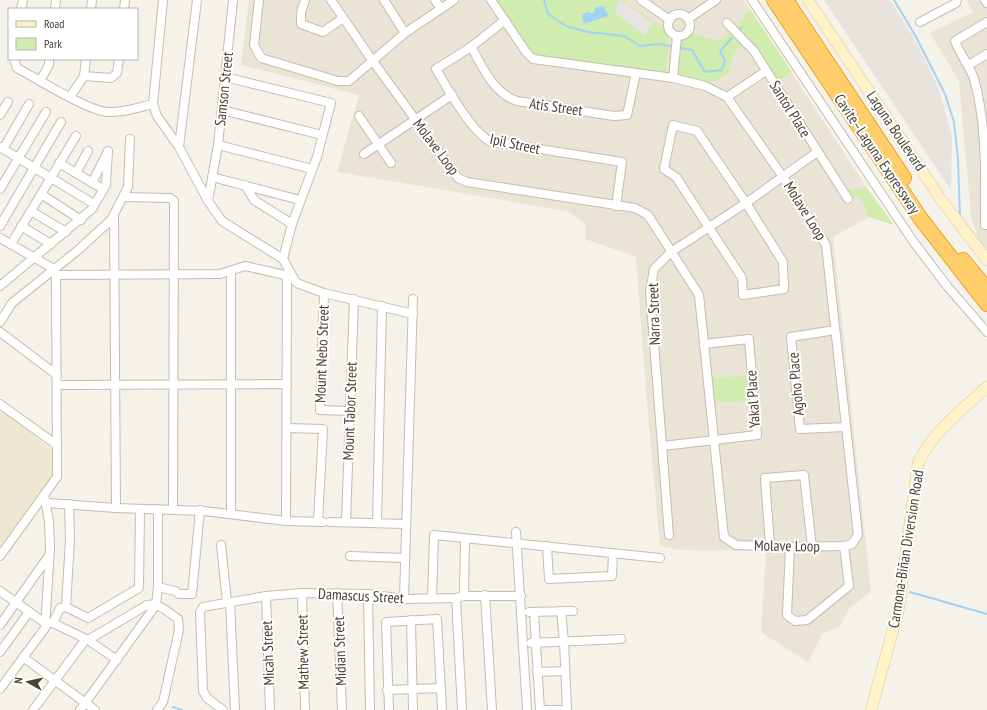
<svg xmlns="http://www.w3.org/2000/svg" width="987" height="710" viewBox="0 0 987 710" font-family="'PT Sans Narrow',sans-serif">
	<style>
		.residential { fill: #eae4d7 }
		.industrial { fill: #e8e3dd }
		.education { fill: #f0e7d2 }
		.green { fill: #d1ecaf }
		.parking { fill: #e7e4e1 }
		.water { fill: #a1d3f6 }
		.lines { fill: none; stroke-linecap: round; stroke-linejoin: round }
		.stream { stroke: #a1d3f6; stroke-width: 2 }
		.street-casing { stroke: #c5bdad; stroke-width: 10 }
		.secondary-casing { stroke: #d9c696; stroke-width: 12 }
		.highway-casing { stroke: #e9a52f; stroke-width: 16 }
		.street { stroke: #fff; stroke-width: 8 }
		.secondary { stroke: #fff2c9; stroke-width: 11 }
		.highway { stroke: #ffce6a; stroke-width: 14 }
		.labels { text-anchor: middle; stroke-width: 4; stroke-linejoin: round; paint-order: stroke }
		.street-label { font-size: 15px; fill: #4a4236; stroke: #fff }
	</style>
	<rect width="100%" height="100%" fill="#f5f2e9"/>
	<g class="residential">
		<path d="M 249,0 L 744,0 L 867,188 L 894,225 L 869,217 L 833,237 L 871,591 L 849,609 L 840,626 L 822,634 L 808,662 L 761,632 L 766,551 L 682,550 L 660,546 L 647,404 L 636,257 L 585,239 L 586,224 L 567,211 L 337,172 L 359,95 L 241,65 Z"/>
		<path d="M 967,0 L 987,0 L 987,248 L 981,247 L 971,217 L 959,81 L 930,33 L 973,12 Z"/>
	</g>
	<path class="industrial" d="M 824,0 L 890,0 L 912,35 L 938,87 L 952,136 L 951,190 Z"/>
	<path class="education" d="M 0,407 L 52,450 L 52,477 L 0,548 Z"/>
	<g class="green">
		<path d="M 493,0 L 623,0 L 663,27 L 670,41 L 665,73 L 534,57 Z"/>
		<path d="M 750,9 L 792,72 L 774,84 L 744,41 L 732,57 L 729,73 L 705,86 L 673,78 L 680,36 L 688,31 L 718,41 L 734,30 Z"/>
		<path d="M 867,188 L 894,225 L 869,217 L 860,196 L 848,199 L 842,190 Z"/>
		<path d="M 752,376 L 754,401 L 710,403 L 708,378 Z"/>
	</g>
	<path class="parking" d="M 621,0 L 654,23 L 645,36 L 614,12 Z"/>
	<path class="water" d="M 600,6 L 604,7 L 608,16 L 584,24 L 582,15 L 587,12 L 594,14 L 595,8 Z"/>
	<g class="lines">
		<g class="stream">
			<path d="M 544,0 L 548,14 L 566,26 L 588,32 L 624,36 L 640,46 L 659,44 L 670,46"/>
			<path d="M 894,0 L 915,35 L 945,94 L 954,122 L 958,159 L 960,217"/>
			<path d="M 739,30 L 742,27"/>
			<path d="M 681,48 L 692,50 L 705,72 L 722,70 L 725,60 L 720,51 L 732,38"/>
			<path d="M 910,592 L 987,614"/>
			<path d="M 173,707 L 182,710"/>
		</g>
		<g class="street-casing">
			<g id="street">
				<path d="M 163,0 L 153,104 L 157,116 L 179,147 L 208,201 L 222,221 L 283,259 L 295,281 L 299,284 L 324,293 L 413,314"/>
				<path d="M 259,0 L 254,45 L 261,58 L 338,81 L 349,81 L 405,33 L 454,0"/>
				<path d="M 305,0 L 301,12 L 301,24 L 323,32 L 343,18"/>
				<path d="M 331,0 L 372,60 L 458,178 L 467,182 L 635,208 L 648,215 L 699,295 L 724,537 L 736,545 L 790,547 L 844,546 L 852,544 L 858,535 L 826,245 L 783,177 L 727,97 L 705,86 L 673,78 L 533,59 L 526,52 L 491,0"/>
				<path d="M 384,0 L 405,33"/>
				<path d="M 435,0 L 441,9"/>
				<path d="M 641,0 L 670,20"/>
				<path d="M 752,0 L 913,241 L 947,286 L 987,332"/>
				<path d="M 985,0 L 987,3"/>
				<path d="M 21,9 L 23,0"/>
				<path d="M 55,9 L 56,0"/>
				<path d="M 91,9 L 92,0"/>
				<path d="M 124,9 L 125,0"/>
				<circle cx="679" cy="25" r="11"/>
				<path d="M 688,19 L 716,0"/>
				<path d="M 505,20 L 471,47 L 436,69 C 448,89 469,128 489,141 L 622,162 L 616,206"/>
				<path d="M 920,22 L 956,3 L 957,0"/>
				<path d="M 987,22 L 955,41 C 960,55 971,67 975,82 C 987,128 985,177 985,225 L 987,225"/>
				<path d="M 727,23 L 754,51 L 848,199"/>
				<path d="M 471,47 C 483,67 493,93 517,101 L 614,116 L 627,115 L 636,73"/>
				<path d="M 14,59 L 17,68 C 36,78 88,111 108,112 C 122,113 140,107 153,104"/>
				<path d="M 969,65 L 987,54"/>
				<path d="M 84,76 L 111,78 L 117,73 L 119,59"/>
				<path d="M 225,77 L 331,103 L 317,157 L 292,224 L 283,259"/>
				<path d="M 673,78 L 677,36"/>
				<path d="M 40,81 L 49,65 L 49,59"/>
				<path d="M 70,97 L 84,76 L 86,59"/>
				<path d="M 727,97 L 766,71"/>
				<path d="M 222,110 L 322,135"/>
				<path d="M 0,115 L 8,102"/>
				<path d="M 359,116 L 391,163"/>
				<path d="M 673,125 L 697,131 L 746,203 L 783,262 L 784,289 L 743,295 L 742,278 L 676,177 L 664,169 Z"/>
				<path d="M 218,145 L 312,169"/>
				<path d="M 0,147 L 94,204"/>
				<path d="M 179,147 L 197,0"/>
				<path d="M 3,149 L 29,104"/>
				<path d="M 364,154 L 452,95"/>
				<path d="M 59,163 L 103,189"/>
				<path d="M 76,173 L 88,151"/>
				<path d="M 212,177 L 300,200"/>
				<path d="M 92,183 L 107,153"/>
				<path d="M 245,185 L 254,200 L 292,224"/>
				<path d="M 0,189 L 46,112"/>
				<path d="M 41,194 L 81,220"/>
				<path d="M 124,197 L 170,198 L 174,201 L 173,509"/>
				<path d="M 208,201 L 218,145 L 233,0"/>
				<path d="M 31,211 L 66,232"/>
				<path d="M 114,215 L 116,508"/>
				<path d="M 0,226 L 61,122"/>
				<path d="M 21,226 L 51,244"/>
				<path d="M 0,238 L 54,269 L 56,275 L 57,477 L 0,556"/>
				<path d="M 11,244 L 76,136"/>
				<path d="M 231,271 L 231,514"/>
				<path d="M 56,275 L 220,274 L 245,266 L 285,275 L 287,279 L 286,521"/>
				<path d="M 0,286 L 92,209 L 106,185 L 108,151"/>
				<path d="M 324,293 L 320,410 L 349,411"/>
				<path d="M 0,322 L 12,303 L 77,251 L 111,220 L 128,187 L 130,139"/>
				<path d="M 835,330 L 791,337 L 800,429 L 846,427"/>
				<path d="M 0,332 L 57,375"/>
				<path d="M 57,385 L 287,384"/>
				<path d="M 0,404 L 57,445"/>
				<path d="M 287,428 L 323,429 L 318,522"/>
				<path d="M 663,446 L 757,435 L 749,339 L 704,344"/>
				<path d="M 47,503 L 116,508 L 204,511 L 286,521 L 323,522"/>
				<path d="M 330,522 L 406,524"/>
				<path d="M 346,522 L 354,299"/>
				<path d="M 377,523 L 382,306"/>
				<path d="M 516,532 L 527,710"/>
				<path d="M 669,535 L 650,292 L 654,269 L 671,252 L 746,203 L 817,152"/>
				<path d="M 221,545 L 227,602"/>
				<path d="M 547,546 L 549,579 L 612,576 L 613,554"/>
				<path d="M 770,546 L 765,478 L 804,475 L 812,547"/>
				<path d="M 790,547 L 787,615 L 795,621 L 807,620 L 849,586 L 844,546"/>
				<path d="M 350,556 L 405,558"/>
				<path d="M 158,587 L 175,591 L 179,594 L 192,594 L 200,510"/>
				<path d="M 0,591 L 45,623 L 53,623 L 88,640 L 147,605 C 159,602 169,613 178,619 L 179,630 L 163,702 L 157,710"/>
				<path d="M 302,593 L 305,710"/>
				<path d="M 337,593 L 342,710"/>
				<path d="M 368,594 L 370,710"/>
				<path d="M 485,595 L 492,710"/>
				<path d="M 266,596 L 270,710"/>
				<path d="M 464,596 L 465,539"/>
				<path d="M 432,598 L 434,535 L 660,558"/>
				<path d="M 456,598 L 462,710"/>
				<path d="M 404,599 L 413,299"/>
				<path d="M 230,602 L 235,710"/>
				<path d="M 66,607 L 70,539 L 69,504"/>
				<path d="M 561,611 L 564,641 L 567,710"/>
				<path d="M 529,612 L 573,611"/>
				<path d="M 534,612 L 540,710"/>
				<path d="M 411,620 L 413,710"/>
				<path d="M 53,623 L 60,608 L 66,607 L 88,618 L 139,588 L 140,509"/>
				<path d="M 0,625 L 48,557"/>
				<path d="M 88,640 L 117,660"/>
				<path d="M 531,643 L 621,639"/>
				<path d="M 0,652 L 29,612"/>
				<path d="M 23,657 L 95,710"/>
				<path d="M 537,672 L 565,671"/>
				<path d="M 0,689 L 45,628 L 50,548 L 49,522 L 45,499"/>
				<path d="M 387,690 L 441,688"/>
				<path d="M 33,710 L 86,639"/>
				<path d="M 80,710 L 156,605 L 158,587 L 158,509"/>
				<path d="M 223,710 L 207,698 L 203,691 L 200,612 L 203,607 L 266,596 L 302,593 L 368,594 L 404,599 L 456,598 L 464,596 L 521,596"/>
				<path d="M 389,710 L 386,622 L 437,619 L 442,710"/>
				<path d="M 540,710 L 567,710"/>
			</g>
		</g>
		<g class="secondary-casing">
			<g id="secondary">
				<path d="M 808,0 L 940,198 L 987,260"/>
				<path d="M 871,710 L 898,612 L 918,464 C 932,432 962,410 987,387"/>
			</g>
		</g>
		<g class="highway-casing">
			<g id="highway">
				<path d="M 774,0 L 921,219 L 987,304"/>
				<path d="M 786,0 L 904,178"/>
				<path d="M 963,260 L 987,289"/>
			</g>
		</g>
		<use href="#street" class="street"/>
		<use href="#secondary" class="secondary"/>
		<use href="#highway" class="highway"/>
	</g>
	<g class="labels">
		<g class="street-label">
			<text transform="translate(224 89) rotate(-84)" y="5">Samson Street</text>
			<text transform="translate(556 107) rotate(8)" y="5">Atis Street</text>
			<text transform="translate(790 109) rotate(58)" y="5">Santol Place</text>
			<text transform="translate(896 131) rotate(56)" y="5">Laguna Boulevard</text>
			<text transform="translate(515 144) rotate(12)" y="5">Ipil Street</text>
			<text transform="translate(436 147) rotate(53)" y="5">Molave Loop</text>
			<text transform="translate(877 154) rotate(56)" y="5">Cavite–Laguna Expressway</text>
			<text transform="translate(805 211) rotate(58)" y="5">Molave Loop</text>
			<text transform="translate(654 314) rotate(-92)" y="5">Narra Street</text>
			<text transform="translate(322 354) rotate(-88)" y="5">Mount Nebo Street</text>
			<text transform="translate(796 384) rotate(-95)" y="5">Agoho Place</text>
			<text transform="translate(753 399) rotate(-94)" y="5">Yakal Place</text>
			<text transform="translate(350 411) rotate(-88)" y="5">Mount Tabor Street</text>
			<text transform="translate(787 546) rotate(1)" y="5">Molave Loop</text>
			<text transform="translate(906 549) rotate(-81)" y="5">Carmona-Biñan Diversion Road</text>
			<text transform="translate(361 596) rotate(3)" y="5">Damascus Street</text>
			<text transform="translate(340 651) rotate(-92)" y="5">Midian Street</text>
			<text transform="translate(303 652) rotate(-91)" y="5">Mathew Street</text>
			<text transform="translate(268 653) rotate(-92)" y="5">Micah Street</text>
		</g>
	</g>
	<rect x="8" y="8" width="130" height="52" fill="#ffffff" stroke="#b7b3af"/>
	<rect x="16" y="21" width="20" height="6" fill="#fff2c9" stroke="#b7b3af"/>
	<text x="44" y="28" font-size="12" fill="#4a4236">Road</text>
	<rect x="16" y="38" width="20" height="12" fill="#d1ecaf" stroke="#b7b3af"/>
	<text x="44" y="48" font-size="12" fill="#4a4236">Park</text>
	<g transform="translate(28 682) rotate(278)" stroke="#ffffff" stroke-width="3" paint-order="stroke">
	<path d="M0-3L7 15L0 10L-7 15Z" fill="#4a4236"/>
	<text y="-6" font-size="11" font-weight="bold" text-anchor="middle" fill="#4a4236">N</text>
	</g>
</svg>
